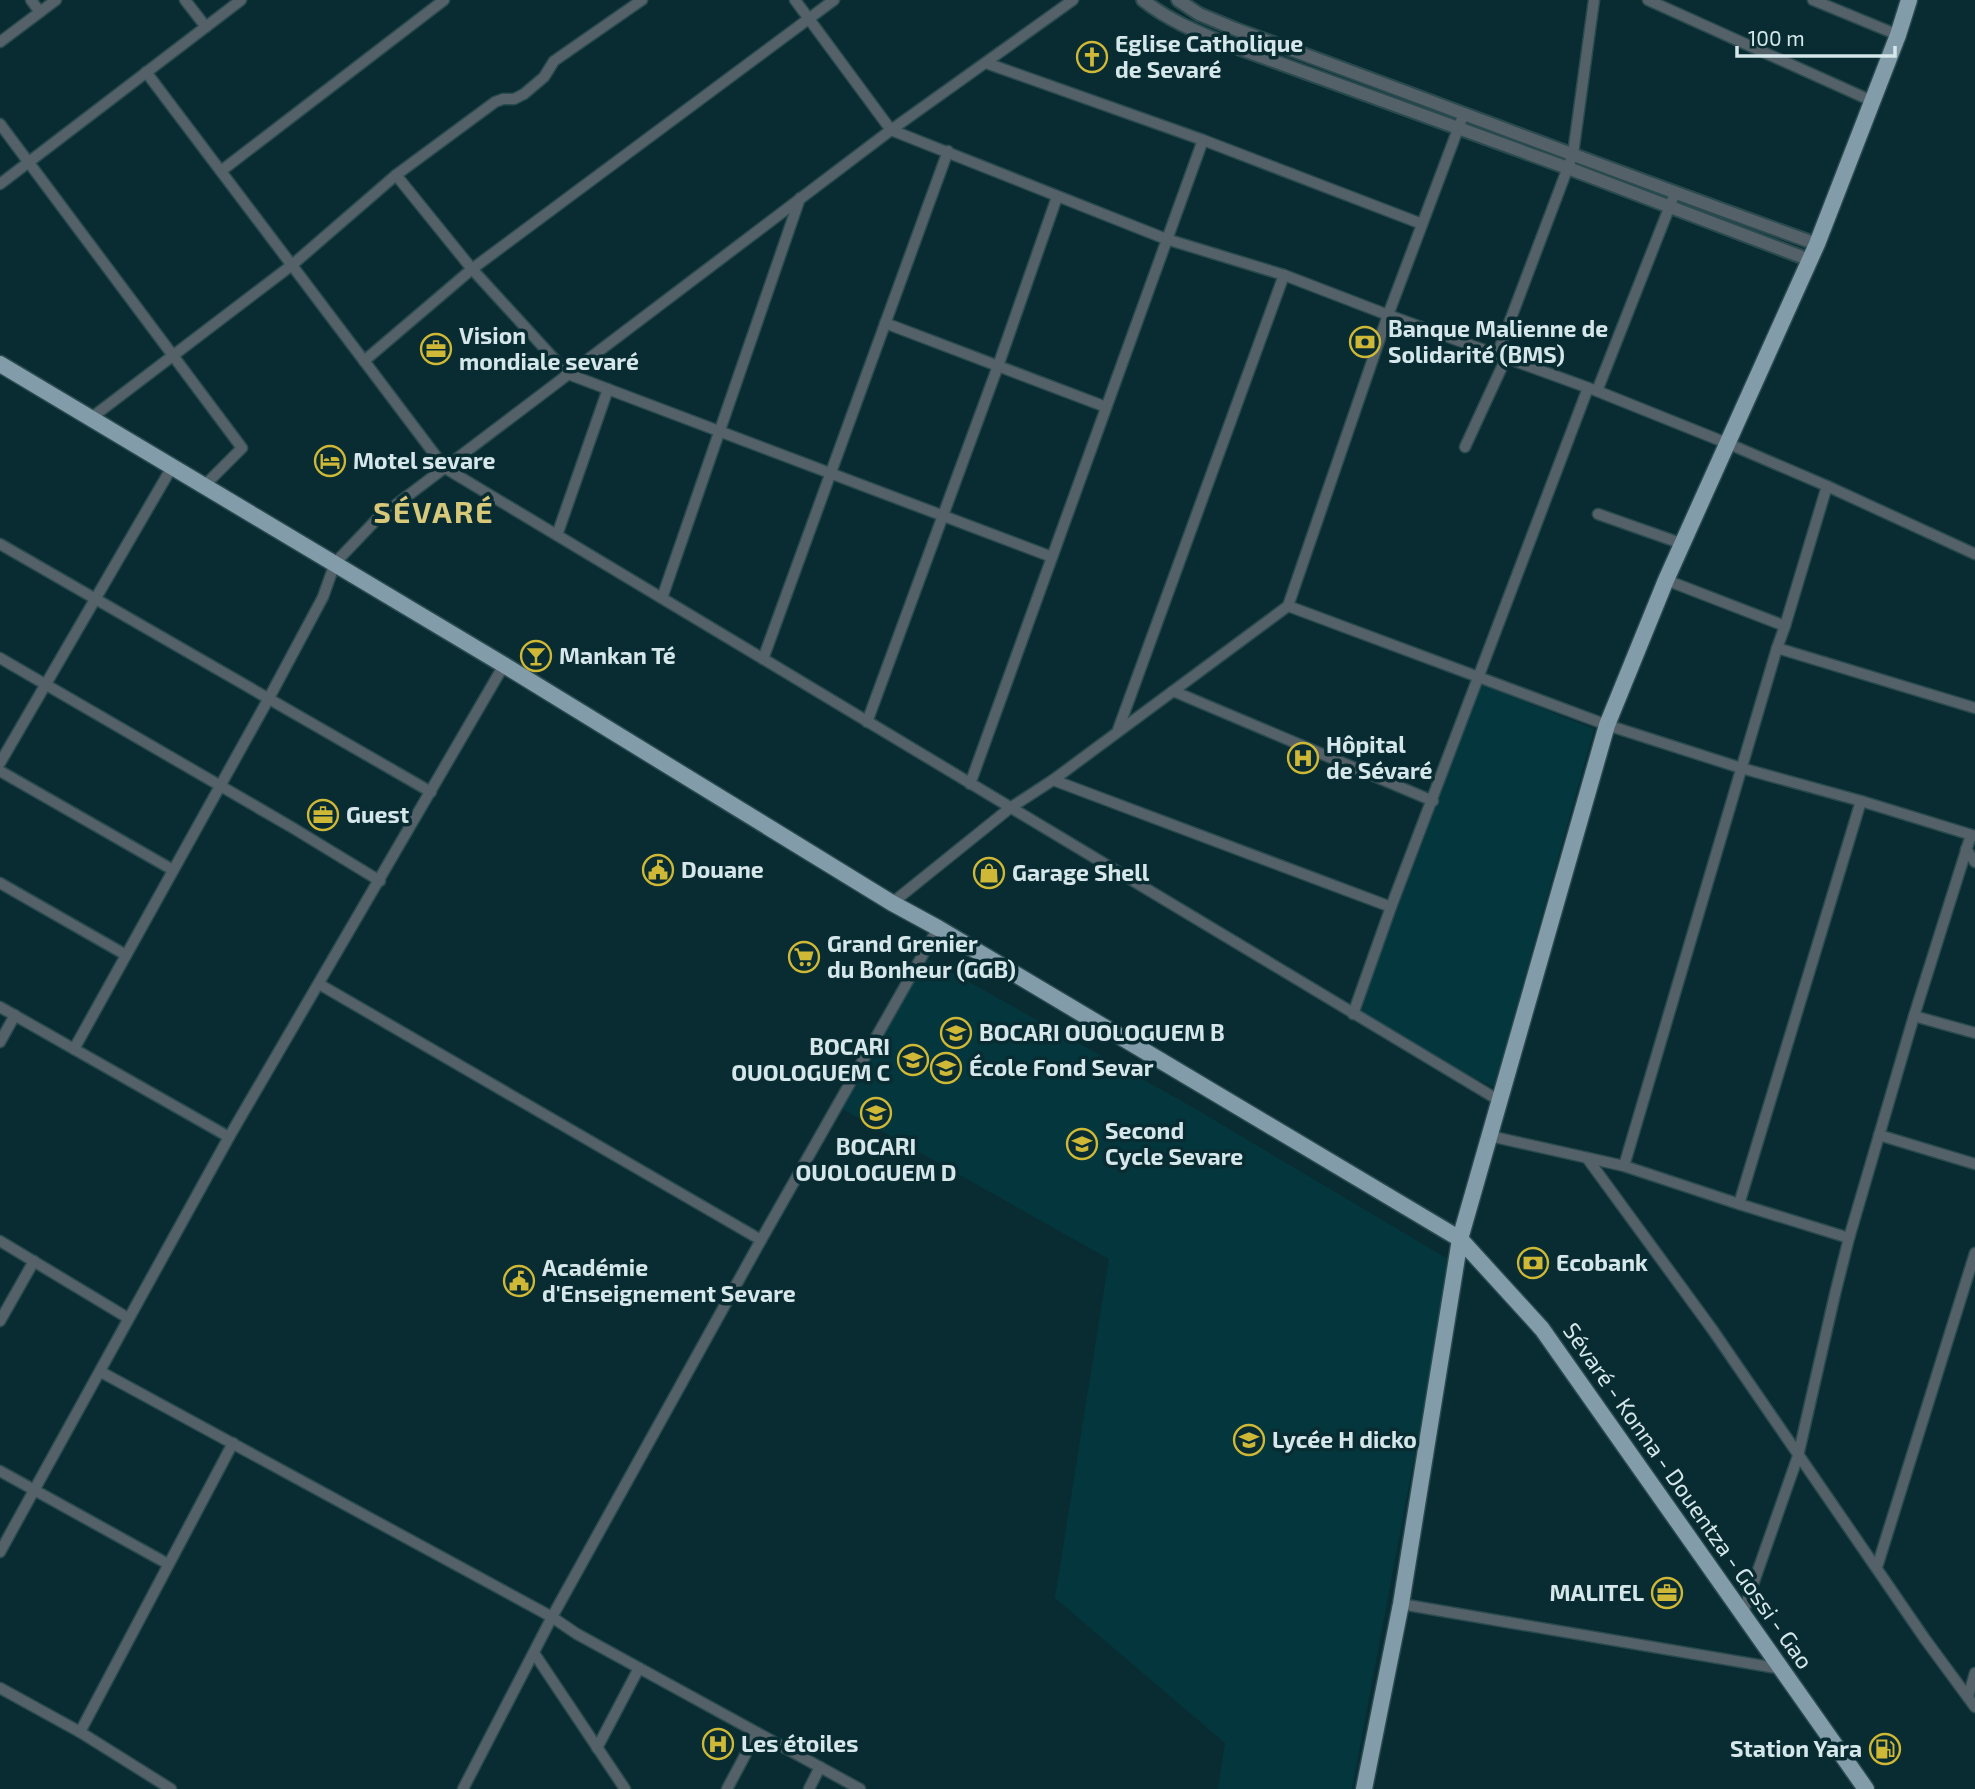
<svg xmlns="http://www.w3.org/2000/svg" width="1975" height="1789" viewBox="0 0 1975 1789" font-family="'Exo 2',sans-serif">
	<style>
		.built { fill: #04373d }
		.lines { fill: none; stroke-linecap: round; stroke-linejoin: round }
		.minor-casing { stroke: #294a4f; stroke-width: 13 }
		.tertiary-casing { stroke: #294a4f; stroke-width: 16 }
		.primary-casing { stroke: #294a4f; stroke-width: 19 }
		.minor { stroke: #556168; stroke-width: 10 }
		.tertiary { stroke: #556168; stroke-width: 12 }
		.primary { stroke: #829ca9; stroke-width: 16 }
		.labels { text-anchor: middle; stroke-width: 7; stroke-linejoin: round; paint-order: stroke }
		.poi-label { font-size: 23px; font-weight: bold; fill: #d5e7ea; stroke: #082c31; text-anchor: start }
		.street-label { font-size: 23px; fill: #d5e7ea; stroke: #082c31 }
		.district-label { font-size: 30px; font-weight: bold; letter-spacing: 2px; fill: #d8c87a; stroke: #082c31 }
	</style>
	<rect width="100%" height="100%" fill="#082c31"/>
	<g class="built">
		<path d="M 1477,683 L 1594,729 L 1494,1087 L 1441,1063 L 1357,1015 L 1425,836 Z"/>
		<path d="M 923,956 L 1194,1108 L 1446,1258 L 1447,1282 L 1352,1789 L 1218,1789 L 1225,1743 L 1055,1598 L 1109,1259 L 839,1107 Z"/>
	</g>
	<g class="lines">
		<g class="minor-casing">
			<g id="minor">
				<path d="M 31,0 L 40,12"/>
				<path d="M 185,0 L 206,27"/>
				<path d="M 795,0 L 891,130 L 1166,239 L 1284,275 L 1388,315 L 1597,391 L 1729,444 L 1827,486 L 1975,554"/>
				<path d="M 1648,0 L 1872,101"/>
				<path d="M 1813,0 L 1898,35"/>
				<path d="M 0,42 L 56,0"/>
				<path d="M 986,63 L 1203,140 L 1422,224"/>
				<path d="M 146,72 L 445,468 L 1500,1101"/>
				<path d="M 0,124 L 242,448 L 204,486"/>
				<path d="M 221,171 L 444,0"/>
				<path d="M 396,175 L 472,269 L 568,374 L 1052,557"/>
				<path d="M 0,184 L 241,0"/>
				<path d="M 885,323 L 1106,407"/>
				<path d="M 1497,355 L 1573,154 L 1594,0"/>
				<path d="M 364,361 L 472,269 L 834,0"/>
				<path d="M 1597,391 L 1675,193"/>
				<path d="M 91,418 L 292,265 L 396,175 L 495,102 L 503,99 L 514,99 L 524,94 L 544,77 L 554,61 L 642,0"/>
				<path d="M 1465,447 L 1506,358"/>
				<path d="M 1598,514 L 1683,544"/>
				<path d="M 557,535 L 608,389"/>
				<path d="M 0,544 L 431,792"/>
				<path d="M 1666,580 L 1785,626"/>
				<path d="M 662,598 L 800,198"/>
				<path d="M 1288,606 L 1607,725 L 1741,768 L 1861,801 L 1975,836"/>
				<path d="M 1777,648 L 1975,708"/>
				<path d="M 0,658 L 293,828 L 380,881"/>
				<path d="M 763,659 L 948,151"/>
				<path d="M 1173,691 L 1433,801"/>
				<path d="M 867,722 L 998,366 L 1057,197"/>
				<path d="M 1118,730 L 1284,275"/>
				<path d="M 0,763 L 172,467"/>
				<path d="M 0,771 L 173,870"/>
				<path d="M 1053,780 L 1391,907"/>
				<path d="M 970,784 L 1203,140"/>
				<path d="M 1966,849 L 1975,862"/>
				<path d="M 0,883 L 126,955"/>
				<path d="M 892,903 L 1010,808 L 1053,780 L 1288,606 L 1388,315 L 1464,113"/>
				<path d="M 319,984 L 761,1240"/>
				<path d="M 0,1007 L 229,1137"/>
				<path d="M 1353,1014 L 1391,907 L 1588,388"/>
				<path d="M 1914,1016 L 1975,1033"/>
				<path d="M 0,1042 L 15,1015"/>
				<path d="M 74,1049 L 269,698 L 323,597 L 335,563 L 377,519 L 891,130 L 1073,0"/>
				<path d="M 1879,1135 L 1975,1164"/>
				<path d="M 1490,1136 L 1624,1166 L 1739,1204 L 1849,1238"/>
				<path d="M 1587,1158 L 1712,1329 L 1925,1639 L 1975,1707"/>
				<path d="M 1624,1166 L 1777,648 L 1785,626 L 1827,486"/>
				<path d="M 1739,1204 L 1861,801"/>
				<path d="M 0,1241 L 128,1318"/>
				<path d="M 0,1321 L 34,1261"/>
				<path d="M 101,1372 L 552,1617 L 577,1634 L 860,1789"/>
				<path d="M 0,1471 L 168,1564"/>
				<path d="M 0,1552 L 229,1137 L 504,665"/>
				<path d="M 1877,1567 L 1975,1253"/>
				<path d="M 1401,1604 L 1782,1669"/>
				<path d="M 1743,1613 L 1798,1456 L 1835,1294 L 1849,1238 L 1914,1016 L 1971,835"/>
				<path d="M 534,1653 L 625,1789"/>
				<path d="M 0,1688 L 80,1732 L 171,1789"/>
				<path d="M 1968,1697 L 1975,1673"/>
				<path d="M 80,1732 L 233,1443"/>
				<path d="M 597,1748 L 639,1668"/>
				<path d="M 463,1789 L 552,1617 L 761,1240 L 938,928"/>
				<path d="M 727,1789 L 757,1733"/>
				<path d="M 809,1789 L 820,1767"/>
			</g>
		</g>
		<g class="tertiary-casing">
			<g id="tertiary">
				<path d="M 1143,0 C 1168,20 1195,31 1224,43 L 1568,168 L 1810,260"/>
				<path d="M 1178,0 L 1199,14 L 1235,29 C 1430,100 1623,175 1817,244"/>
			</g>
		</g>
		<g class="primary-casing">
			<g id="primary">
				<path d="M 0,364 L 504,665 L 892,903 L 938,928 L 1460,1239 L 1542,1329 L 1866,1789"/>
				<path d="M 1364,1789 L 1401,1604 L 1460,1239 L 1607,725 L 1666,580 L 1817,244 L 1898,35 L 1909,0"/>
			</g>
		</g>
		<use href="#minor" class="minor"/>
		<use href="#tertiary" class="tertiary"/>
		<use href="#primary" class="primary"/>
	</g>
	<defs>
		<g id="church-ring" transform="scale(1.575)"><circle r="9.5" fill="#082c31" stroke="#d0b837" stroke-width="1.5"/><path d="M-1.2-6h2.4v3.5h3.3v2.4h-3.3V6h-2.4V-.1h-3.3v-2.4h3.3Z" fill="#d0b837"/></g>
		<g id="bank-ring" transform="scale(1.575)"><circle r="9.5" fill="#082c31" stroke="#d0b837" stroke-width="1.5"/><path d="M-6-4H6V4H-6ZM0-2.3a2.3 2.3 0 1 0 0 4.6a2.3 2.3 0 1 0 0-4.6Z" fill="#d0b837"/></g>
		<g id="office-ring" transform="scale(1.575)"><circle r="9.5" fill="#082c31" stroke="#d0b837" stroke-width="1.5"/><path d="M-6-3h4V-5.5h4V-3h4V5H-6ZM-1-4.5V-3h2v-1.5ZM-6 0V1H6V0Z" fill="#d0b837"/></g>
		<g id="hotel-ring" transform="scale(1.575)"><circle r="9.5" fill="#082c31" stroke="#d0b837" stroke-width="1.5"/><path d="M-6-4.5h1.5V1H6V5H4.5V3h-9V5H-6ZM-4 0a1.8 1.8 0 1 1 3.6 0ZM.5 0V-2.5h3Q6-2.5 6 0Z" fill="#d0b837"/></g>
		<g id="bar-ring" transform="scale(1.575)"><circle r="9.5" fill="#082c31" stroke="#d0b837" stroke-width="1.5"/><path d="M-6-5H6L.8 .8V4.5H3.5V6h-7V4.5H-.8V.8Z" fill="#d0b837"/></g>
		<g id="hospital-ring" transform="scale(1.575)"><circle r="9.5" fill="#082c31" stroke="#d0b837" stroke-width="1.5"/><path d="M-5-5h3v3.5h4V-5h3V5h-3V1.5h-4V5h-3Z" fill="#d0b837"/></g>
		<g id="civic-ring" transform="scale(1.575)"><circle r="9.5" fill="#082c31" stroke="#d0b837" stroke-width="1.5"/><path d="M-.6-6.5H3V-4.5H.6V-3L4-1V1h2V6H-6V1h2V-1L-.6-3ZM-1.2 2.5V6h2.4V2.5Z" fill="#d0b837"/></g>
		<g id="shop-ring" transform="scale(1.575)"><circle r="9.5" fill="#082c31" stroke="#d0b837" stroke-width="1.5"/><path d="M-5-2.5h2.3a2.7 3.5 0 0 1 5.4 0H5L5.5 6h-11ZM-1.5-2.5h3a1.5 2.3 0 0 0-3 0Z" fill="#d0b837"/></g>
		<g id="supermarket-ring" transform="scale(1.575)"><circle r="9.5" fill="#082c31" stroke="#d0b837" stroke-width="1.5"/><path d="M-6-5.5h2.5l.6 2H6L4.5 2H-2.5L-4.4-4H-6ZM-1.5 3.2a1.3 1.3 0 1 0 .1 0ZM3 3.2a1.3 1.3 0 1 0 .1 0Z" fill="#d0b837"/></g>
		<g id="school-ring" transform="scale(1.575)"><circle r="9.5" fill="#082c31" stroke="#d0b837" stroke-width="1.5"/><path d="M0-5L7-2L0 1L-7-2ZM-4 1L0 2.5L4 1V4Q0 6-4 4Z" fill="#d0b837"/></g>
		<g id="fuel-ring" transform="scale(1.575)"><circle r="9.5" fill="#082c31" stroke="#d0b837" stroke-width="1.5"/><path d="M-5.5-6h7V0h2V4h1.3V-2.5L3-4.5l.8-.8L6-3V5H2.5V1h-1V6h-7ZM-4.2-4.7v3.2H.2V-4.7Z" fill="#d0b837"/></g>
	</defs>
	<g fill-rule="evenodd">
		<use href="#church-ring" x="1092" y="57"/>
		<use href="#bank-ring" x="1365" y="342"/>
		<use href="#office-ring" x="436" y="349"/>
		<use href="#hotel-ring" x="330" y="461"/>
		<use href="#bar-ring" x="536" y="656"/>
		<use href="#hospital-ring" x="1303" y="758"/>
		<use href="#office-ring" x="323" y="815"/>
		<use href="#civic-ring" x="658" y="870"/>
		<use href="#shop-ring" x="989" y="873"/>
		<use href="#supermarket-ring" x="804" y="957"/>
		<use href="#school-ring" x="956" y="1033"/>
		<use href="#school-ring" x="913" y="1060"/>
		<use href="#school-ring" x="946" y="1068"/>
		<use href="#school-ring" x="876" y="1113"/>
		<use href="#school-ring" x="1082" y="1144"/>
		<use href="#bank-ring" x="1533" y="1263"/>
		<use href="#civic-ring" x="519" y="1281"/>
		<use href="#school-ring" x="1249" y="1440"/>
		<use href="#office-ring" x="1667" y="1593"/>
		<use href="#hospital-ring" x="718" y="1744"/>
		<use href="#fuel-ring" x="1885" y="1749"/>
	</g>
	<g class="labels">
		<g class="poi-label">
			<text x="1115" y="52">Eglise Catholique<tspan x="1115" dy="26">de Sevaré</tspan></text>
			<text x="1388" y="337">Banque Malienne de<tspan x="1388" dy="26">Solidarité (BMS)</tspan></text>
			<text x="459" y="344">Vision<tspan x="459" dy="26">mondiale sevaré</tspan></text>
			<text x="353" y="469">Motel sevare</text>
			<text x="559" y="664">Mankan Té</text>
			<text x="1326" y="753">Hôpital<tspan x="1326" dy="26">de Sévaré</tspan></text>
			<text x="346" y="823">Guest</text>
			<text x="681" y="878">Douane</text>
			<text x="1012" y="881">Garage Shell</text>
			<text x="827" y="952">Grand Grenier<tspan x="827" dy="26">du Bonheur (GGB)</tspan></text>
			<text x="979" y="1041">BOCARI OUOLOGUEM B</text>
			<text x="890" y="1055" text-anchor="end">BOCARI<tspan x="890" dy="26">OUOLOGUEM C</tspan></text>
			<text x="969" y="1076">École Fond Sevar</text>
			<text x="1105" y="1139">Second<tspan x="1105" dy="26">Cycle Sevare</tspan></text>
			<text x="876" y="1155" text-anchor="middle">BOCARI<tspan x="876" dy="26">OUOLOGUEM D</tspan></text>
			<text x="1556" y="1271">Ecobank</text>
			<text x="542" y="1276">Académie<tspan x="542" dy="26">d'Enseignement Sevare</tspan></text>
			<text x="1272" y="1448">Lycée H dicko</text>
			<text x="1644" y="1601" text-anchor="end">MALITEL</text>
			<text x="741" y="1752">Les étoiles</text>
			<text x="1862" y="1757" text-anchor="end">Station Yara</text>
		</g>
		<g class="street-label">
			<text transform="translate(1688 1496) rotate(55)" y="8">Sévaré - Konna - Douentza - Gossi - Gao</text>
		</g>
		<g class="district-label">
			<text x="434" y="523">SÉVARÉ</text>
		</g>
	</g>
	<path d="M1737 46v10h158v-10" fill="none" stroke="#d5e7ea" stroke-width="3.5"/>
	<text x="1748" y="46" font-size="21" fill="#d5e7ea" stroke="#082c31" stroke-width="5" paint-order="stroke">100 m</text>
</svg>
